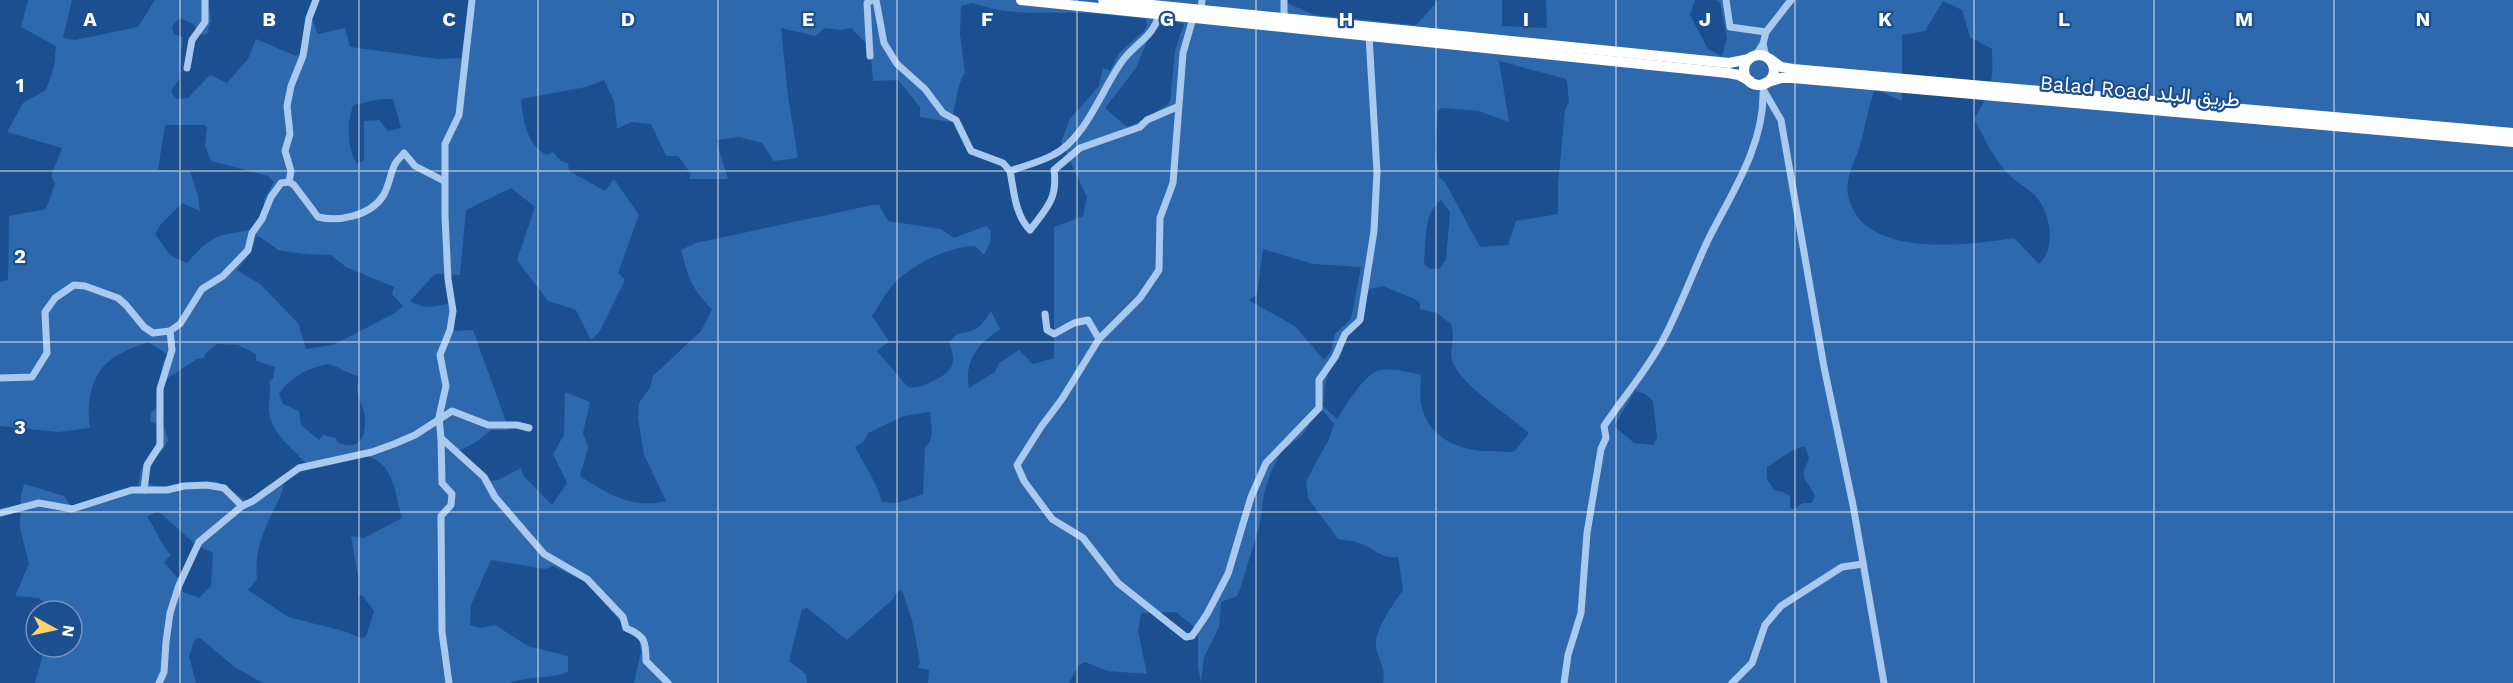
<svg xmlns="http://www.w3.org/2000/svg" width="2513" height="683" viewBox="0 0 2513 683" font-family="'Work Sans',Vazirmatn,sans-serif">
	<style>
		.green { fill: #2e69ad; fill-rule: evenodd }
		.lines { fill: none; stroke-linecap: round; stroke-linejoin: round }
		.minor { stroke: #a9c9ee; stroke-width: 7 }
		.highway { stroke: #fff; stroke-width: 10 }
		.grid { fill: none; stroke: #fff; stroke-width: 1.5; stroke-opacity: 0.55 }
		.labels { text-anchor: middle; stroke-width: 4.5; stroke-linejoin: round; paint-order: stroke }
		.street-label { font-size: 20px; fill: #fff; stroke: #1b4f8f }
		.grid-label { font-size: 20px; text-anchor: middle; font-weight: bold; fill: #fff; stroke: #1b4f8f; stroke-width: 4.5; stroke-linejoin: round; paint-order: stroke }
	</style>
	<rect width="100%" height="100%" fill="#1b4f8f"/>
	<path class="green" d="M 28,0 L 72,0 L 63,38 L 75,40 L 138,27 L 155,0 L 208,0 L 211,21 L 208,29 L 209,33 L 202,35 L 193,24 L 180,18 L 172,26 L 174,34 L 183,37 L 179,79 L 172,89 L 172,94 L 177,99 L 188,98 L 210,75 L 227,83 L 248,59 L 256,39 L 296,56 L 300,54 L 308,18 L 312,19 L 318,34 L 345,28 L 350,47 L 439,59 L 461,58 L 469,0 L 1287,0 L 1287,3 L 1315,15 L 1416,25 L 1439,0 L 1502,0 L 1502,26 L 1547,28 L 1546,0 L 1695,0 L 1690,15 L 1708,49 L 1722,56 L 1727,38 L 1720,3 L 1716,0 L 2513,0 L 2513,683 L 1383,683 C 1386,666 1378,661 1376,646 C 1374,630 1394,603 1403,590 L 1398,557 C 1382,559 1376,550 1362,544 C 1355,541 1345,540 1338,539 L 1308,498 L 1306,481 L 1329,439 L 1334,424 L 1323,411 L 1319,410 L 1302,435 L 1281,452 L 1270,474 L 1264,494 L 1260,524 L 1240,589 L 1237,596 L 1221,602 L 1219,627 L 1204,657 L 1201,682 L 1198,667 L 1198,630 L 1176,612 L 1141,613 L 1138,631 L 1147,674 L 1108,671 L 1085,662 L 1078,666 L 1069,683 L 928,683 L 929,670 L 918,668 L 920,662 L 912,620 L 902,590 L 898,591 L 893,599 L 847,640 L 807,608 L 802,609 L 789,661 L 806,674 L 807,683 L 634,683 L 641,652 L 639,638 L 622,629 L 621,622 L 585,581 L 553,566 L 545,569 L 491,560 L 471,605 L 470,625 L 480,628 L 495,625 L 528,646 L 568,656 L 568,672 C 549,679 528,676 509,683 L 263,683 L 236,668 L 200,638 L 195,639 L 189,656 L 196,683 L 35,683 L 45,647 L 72,647 L 72,611 L 43,611 L 44,603 L 39,598 L 15,596 L 29,564 L 20,528 L 21,495 L 24,484 L 64,496 L 72,507 L 109,496 L 114,491 L 138,487 L 141,470 L 157,443 L 156,423 L 150,422 L 151,413 L 156,408 L 163,362 L 168,355 L 148,342 C 138,346 126,350 116,356 C 91,371 86,402 90,428 L 58,432 L 0,426 L 0,282 L 8,280 L 9,216 L 46,209 L 55,184 L 51,176 L 62,148 L 7,132 L 23,103 L 46,90 L 54,67 L 56,46 L 21,27 ZM 1943,1 L 1962,10 L 1970,37 L 1992,49 C 1993,83 1992,90 1974,119 C 1983,136 1991,153 2003,168 C 2012,181 2029,187 2038,199 C 2051,216 2056,248 2039,264 L 2014,238 C 1969,245 1860,260 1848,195 C 1845,176 1856,160 1861,142 C 1866,124 1868,107 1875,89 L 1902,101 L 1902,35 L 1925,31 ZM 973,3 C 1008,16 1043,12 1080,13 C 1102,14 1124,16 1146,19 L 1147,25 L 1143,32 L 1119,53 L 1110,71 L 1103,68 L 1099,86 L 1070,119 L 1061,142 L 1087,197 L 1083,216 L 1054,227 L 1054,358 L 1033,364 L 1019,350 L 999,363 L 995,372 L 969,388 C 964,360 978,344 1000,329 L 991,311 C 980,328 977,331 957,334 L 949,342 C 956,362 955,370 935,380 C 925,385 919,388 908,387 L 877,351 L 889,341 L 872,316 C 879,306 885,293 894,284 C 912,264 948,247 975,246 L 984,255 L 990,243 L 991,231 L 986,226 L 954,238 L 941,229 L 888,221 L 879,205 L 873,205 L 696,243 L 681,250 C 688,277 692,290 712,309 L 701,331 L 653,376 L 650,388 L 639,403 L 638,418 L 644,455 L 666,501 C 634,510 606,493 580,476 L 588,447 L 583,433 L 590,402 L 565,392 L 564,435 L 553,454 L 567,483 L 552,505 L 523,475 L 521,468 L 498,480 L 489,481 L 485,473 L 459,451 L 476,442 L 491,430 L 509,430 L 473,330 L 457,331 L 447,328 L 450,313 L 448,304 C 434,307 423,309 410,301 L 435,274 L 460,275 L 466,210 L 511,188 L 535,207 L 517,260 L 548,301 L 576,310 L 591,340 L 600,331 L 625,280 L 618,273 L 639,215 L 614,179 L 605,191 L 569,171 L 568,163 L 561,161 L 553,152 L 547,155 C 527,146 523,119 521,99 L 586,87 L 604,80 L 614,101 L 617,129 L 631,122 L 651,124 L 666,156 L 678,156 L 691,174 L 689,179 L 728,179 L 716,140 L 739,137 L 762,143 L 774,161 L 798,158 L 788,96 L 781,28 L 815,36 L 825,28 L 841,30 L 851,28 L 870,47 L 873,81 L 898,80 L 920,107 L 920,117 L 951,122 C 955,109 958,81 965,73 L 960,34 L 961,6 ZM 1166,18 L 1184,24 L 1175,51 L 1170,101 L 1167,105 C 1156,111 1138,124 1127,127 L 1105,108 L 1136,68 L 1147,42 ZM 1499,61 L 1566,79 L 1567,81 L 1569,102 L 1565,110 L 1558,184 L 1558,214 L 1516,221 L 1508,245 L 1480,247 L 1445,182 L 1439,177 L 1435,145 L 1438,111 L 1441,108 L 1479,111 L 1509,122 ZM 380,99 L 393,99 L 401,128 L 388,131 L 379,120 L 364,121 L 364,160 L 357,164 C 347,149 346,120 354,105 ZM 165,125 L 204,125 L 207,127 L 205,145 L 211,161 L 268,176 L 274,182 L 264,199 L 264,210 L 250,230 C 214,236 211,236 187,263 L 170,255 L 155,234 L 161,224 L 182,203 L 200,211 L 198,196 L 190,171 L 158,170 ZM 1441,200 L 1450,212 L 1446,259 L 1439,269 L 1430,269 L 1424,264 C 1426,243 1423,213 1441,200 ZM 256,236 L 260,237 L 278,250 L 303,254 L 331,255 L 346,267 L 394,287 L 392,294 L 403,306 L 395,313 L 333,345 L 306,349 L 298,323 L 260,284 L 237,270 L 251,252 ZM 1263,249 L 1313,264 L 1361,267 L 1351,319 L 1335,334 L 1331,351 L 1324,360 L 1296,327 L 1249,300 L 1257,295 ZM 1383,286 L 1415,299 L 1420,303 L 1420,309 L 1437,313 L 1451,324 C 1456,337 1449,350 1452,360 C 1458,383 1510,416 1529,433 L 1515,451 C 1507,453 1500,451 1492,451 C 1462,452 1430,439 1422,408 C 1419,398 1421,385 1421,375 C 1408,372 1390,367 1377,371 C 1362,377 1346,406 1337,419 L 1323,406 L 1325,384 L 1329,371 L 1340,357 L 1347,336 L 1360,325 L 1364,315 L 1366,296 L 1370,289 ZM 217,344 L 238,345 L 256,354 L 256,361 L 275,367 L 273,378 L 269,382 C 272,391 268,401 269,411 C 271,433 291,447 305,462 L 248,502 L 216,481 C 199,483 162,493 148,483 L 153,460 L 164,448 L 168,440 L 162,419 L 164,384 L 169,377 L 197,359 L 204,358 L 205,354 ZM 328,364 C 340,367 347,374 359,376 C 359,381 357,386 357,390 C 358,400 365,409 365,419 C 366,439 357,452 337,442 L 336,438 L 323,435 L 319,440 L 301,425 L 299,411 L 283,404 L 279,394 C 291,376 307,369 328,364 ZM 1635,391 L 1645,394 L 1653,401 L 1657,438 L 1653,445 L 1634,443 L 1614,426 ZM 930,412 C 931,425 935,439 925,448 L 923,494 L 897,503 L 882,502 L 876,485 L 855,447 L 864,441 L 868,433 L 904,416 ZM 1805,446 L 1809,459 C 1798,480 1807,479 1815,496 L 1812,503 L 1803,503 L 1794,509 L 1790,508 L 1790,496 L 1783,492 L 1774,490 L 1767,479 L 1767,467 L 1793,450 ZM 359,455 C 394,458 394,490 402,518 L 364,538 L 351,536 L 359,582 L 358,595 L 363,596 L 374,611 L 366,637 L 360,638 L 347,632 L 288,617 L 248,590 L 257,579 C 254,553 263,532 274,509 C 279,500 283,492 284,481 L 303,471 ZM 158,511 L 196,545 L 213,553 L 211,586 L 199,598 L 183,592 L 181,582 L 164,562 L 171,555 C 160,544 157,530 147,517 Z"/>
	<g class="lines">
		<g class="minor">
			<path d="M 472,0 L 459,115 L 445,144 L 445,216 L 448,279 L 453,311 L 450,330 L 440,355 L 446,386 L 439,417 L 441,438 L 484,477 L 495,497 L 544,554 L 587,579 L 623,617 L 626,628 C 645,636 646,641 646,661 L 668,683"/>
			<path d="M 876,0 L 884,43 L 897,64 L 925,89 L 943,113 L 956,120 L 971,151 L 1003,163 L 1010,171 C 1024,166 1040,162 1053,155 C 1086,139 1102,88 1123,60 C 1136,43 1154,36 1159,14"/>
			<path d="M 1284,0 L 1284,18"/>
			<path d="M 1726,0 L 1730,27 L 1766,32"/>
			<path d="M 1201,10 L 1202,0"/>
			<path d="M 1193,18 L 1183,53 L 1173,183 L 1160,218 L 1159,270 L 1140,298 L 1099,339 L 1062,399 L 1041,427 L 1017,465 L 1024,481 L 1052,519 L 1083,538 L 1118,583 L 1186,637 L 1192,636 L 1207,614 L 1228,574 L 1251,497 L 1266,463 L 1319,408 L 1319,380 L 1335,357 L 1345,334 L 1360,320 L 1374,231 L 1377,172 L 1369,36"/>
			<path d="M 1763,44 L 1766,32 L 1791,0"/>
			<path d="M 1756,55 L 1763,44 L 1766,56"/>
			<path d="M 870,56 L 867,3 L 872,0"/>
			<path d="M 187,68 L 192,40 L 205,22 L 205,0"/>
			<path d="M 1760,84 L 1781,120 L 1824,367 L 1853,505 L 1884,683"/>
			<path d="M 1010,171 C 1014,191 1015,215 1030,230 C 1047,208 1058,198 1054,170 L 1080,148 L 1140,127 L 1147,120 L 1177,107"/>
			<path d="M 289,182 L 291,171 L 285,151 L 290,134 L 287,106 L 291,86 L 303,56 L 309,18 L 316,0"/>
			<path d="M 1045,314 L 1047,330 L 1054,334 L 1074,323 L 1088,320 L 1099,339"/>
			<path d="M 0,378 L 32,377 L 47,353 L 45,312 L 55,298 L 74,285 L 85,286 L 118,298 L 126,305 L 144,327 L 153,333 L 170,331 L 180,324 L 202,289 L 223,276 L 248,250 L 252,233 L 262,219 L 271,197 L 281,183 L 289,182 L 294,185 L 318,217 C 339,222 370,216 383,196 C 389,187 390,174 395,164 C 397,160 401,157 404,153 L 415,166 L 444,181"/>
			<path d="M 441,438 L 442,483 L 452,494 L 451,505 L 441,516 L 442,632 L 449,683"/>
			<path d="M 144,490 L 147,465 L 160,445 L 160,389 L 172,350 L 170,331"/>
			<path d="M 0,513 L 39,503 L 72,509 L 132,490 L 167,490 L 184,486 L 207,485 L 224,488 L 242,506"/>
			<path d="M 159,683 L 164,672 L 166,642 L 170,613 L 179,585 L 199,542 L 242,506 L 253,501 L 299,468 L 372,452 L 394,444 L 415,435 L 452,411 L 488,425 L 517,425 L 529,428"/>
			<path d="M 1564,683 L 1568,655 L 1581,613 L 1587,533 L 1601,449 L 1606,438 L 1604,426 C 1624,396 1649,368 1665,336 C 1681,305 1693,272 1708,240 C 1731,194 1764,146 1763,93"/>
			<path d="M 1732,683 L 1752,663 L 1765,625 L 1781,606 L 1842,567 L 1863,564"/>
		</g>
		<g class="highway">
			<path d="M 1021,0 L 1728,73 L 1739,75 L 1750,81"/>
			<path d="M 1103,0 L 1729,63 L 1749,59"/>
			<circle cx="1759" cy="70" r="15"/>
			<path d="M 1770,59 L 1781,67 L 1793,69 L 2513,133"/>
			<path d="M 1765,83 L 1781,78 L 1793,78 L 2513,142"/>
		</g>
	</g>
	<path class="grid" d="M 180,0 L 180,683M 359,0 L 359,683M 538,0 L 538,683M 718,0 L 718,683M 897,0 L 897,683M 1077,0 L 1077,683M 1256,0 L 1256,683M 1436,0 L 1436,683M 1616,0 L 1616,683M 1795,0 L 1795,683M 1974,0 L 1974,683M 2154,0 L 2154,683M 2334,0 L 2334,683M 0,171 L 2513,171M 0,342 L 2513,342M 0,512 L 2513,512"/>
	<g class="labels">
		<g class="street-label">
			<text transform="translate(2140 91) rotate(5)" y="7">Balad Road طريق البلد</text>
		</g>
	</g>
	<g class="grid-label">
		<text x="90" y="26">A</text>
		<text x="269" y="26">B</text>
		<text x="449" y="26">C</text>
		<text x="628" y="26">D</text>
		<text x="808" y="26">E</text>
		<text x="987" y="26">F</text>
		<text x="1167" y="26">G</text>
		<text x="1346" y="26">H</text>
		<text x="1526" y="26">I</text>
		<text x="1705" y="26">J</text>
		<text x="1885" y="26">K</text>
		<text x="2064" y="26">L</text>
		<text x="2244" y="26">M</text>
		<text x="2423" y="26">N</text>
		<text x="20" y="92">1</text>
		<text x="20" y="263">2</text>
		<text x="20" y="434">3</text>
	</g>
	<g transform="translate(54 629) rotate(98)"><circle r="28" fill="#1b4f8f" stroke="#7695bc" stroke-width="1.5"/>
	<path d="M0-4.5L10 22L0 15L-10 22Z" fill="#ffd166"/>
	<text y="-9" font-size="16" font-weight="bold" text-anchor="middle" fill="#ffffff">N</text>
	</g>
</svg>
